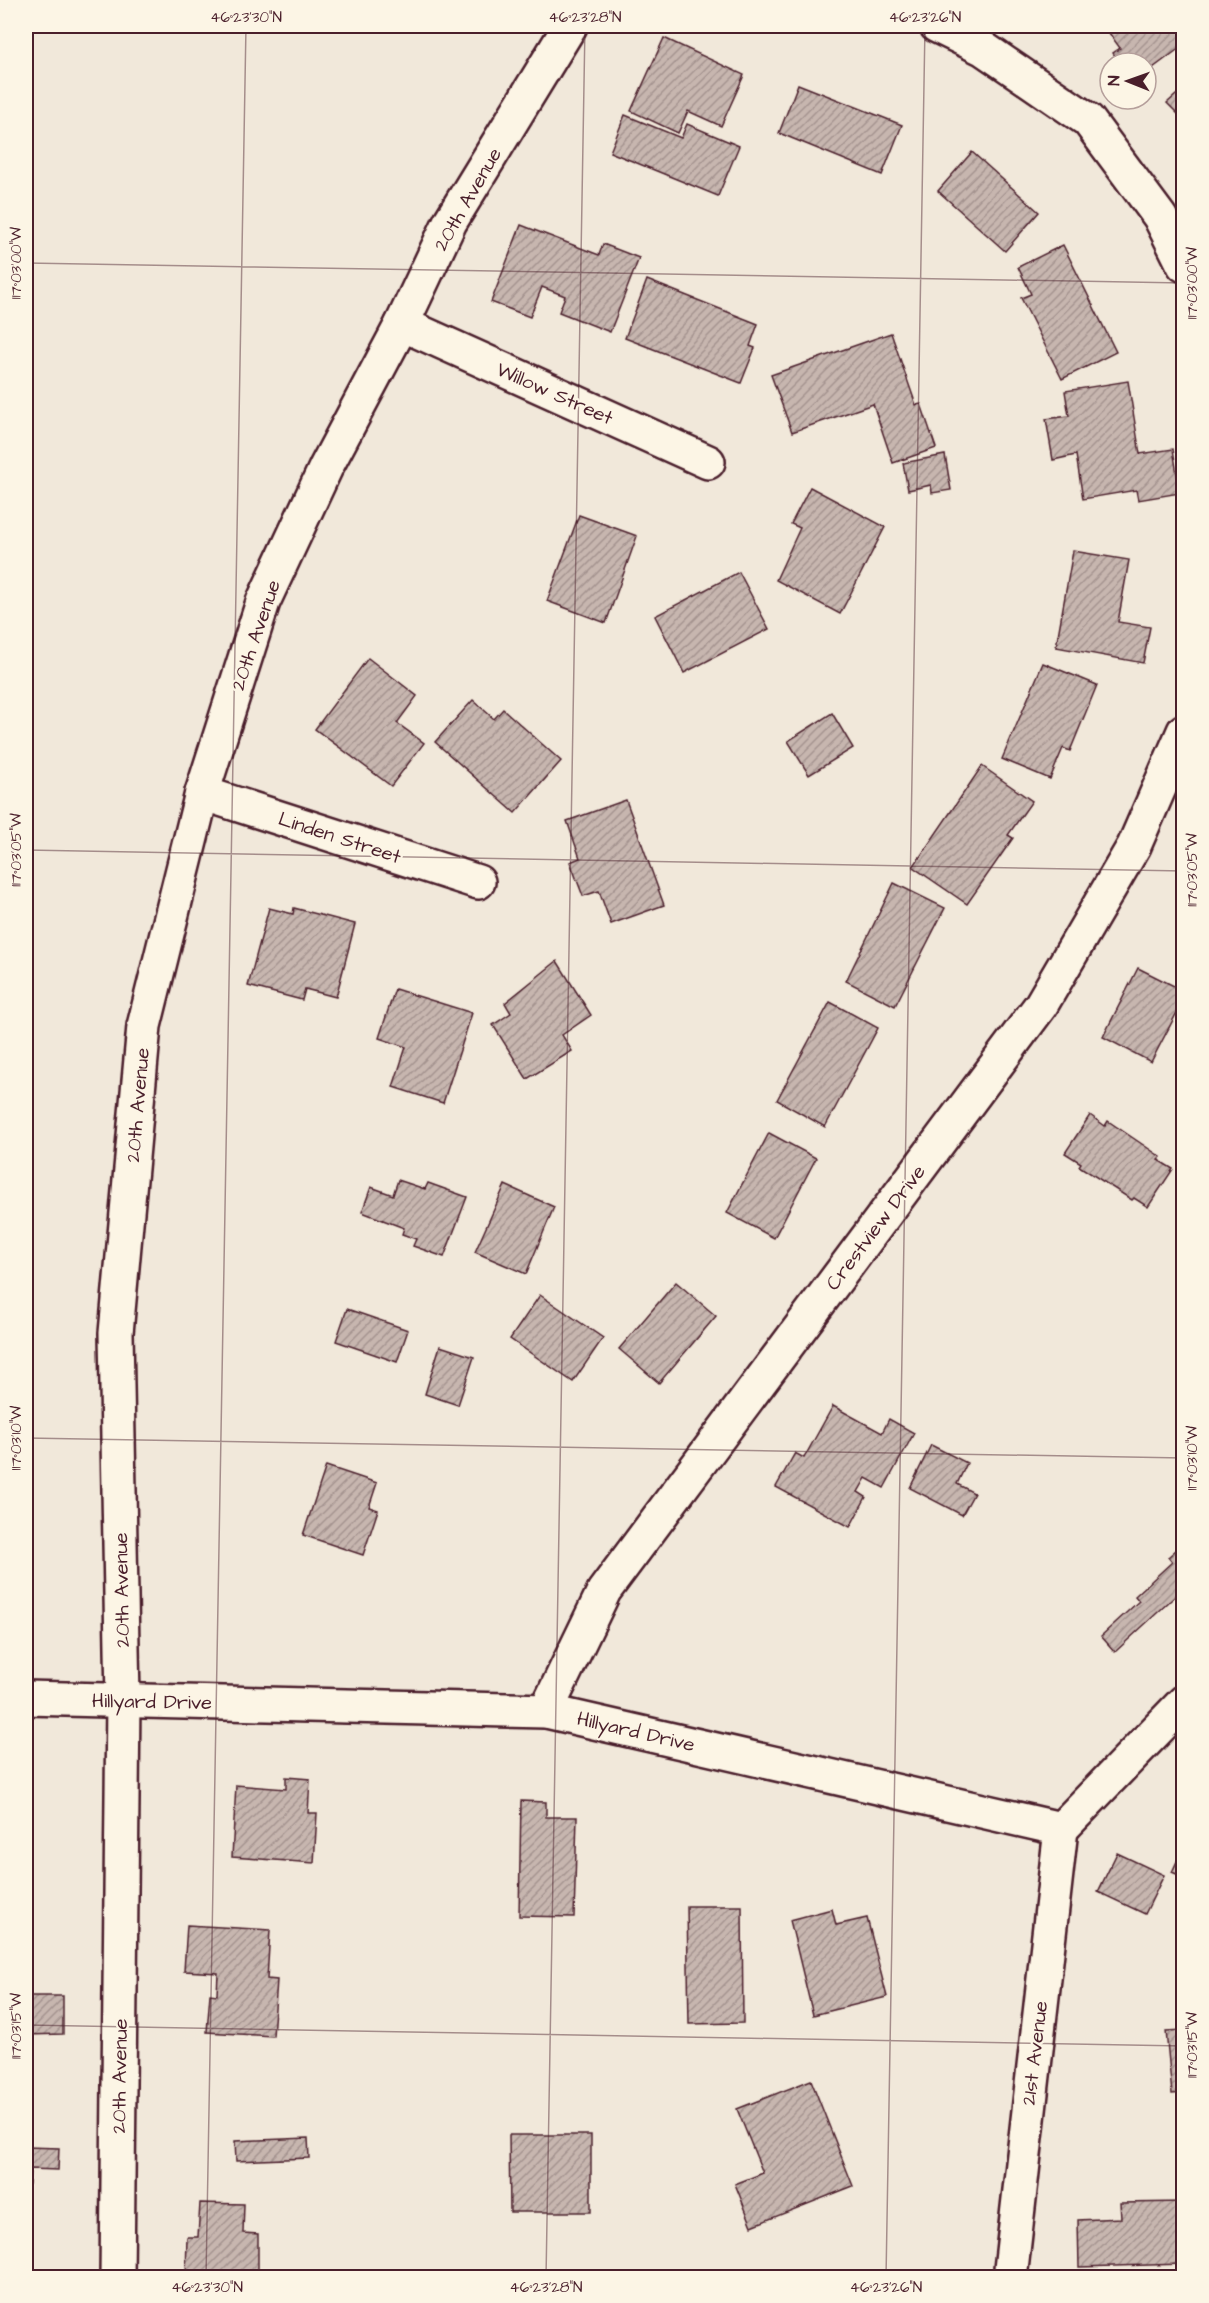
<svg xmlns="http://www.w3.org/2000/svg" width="1209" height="2303" viewBox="0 0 1209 2303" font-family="'Architects Daughter',sans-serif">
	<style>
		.building { fill: url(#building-hatch); stroke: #4a1f2b; stroke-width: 1.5 }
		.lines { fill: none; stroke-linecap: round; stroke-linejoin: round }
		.minor-casing { stroke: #4a1f2b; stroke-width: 38 }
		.minor { stroke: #fcf5e5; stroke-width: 33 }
		.ticks { fill: none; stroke: #4a1f2b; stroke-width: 1.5; stroke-opacity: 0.45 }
		.labels { text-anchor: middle; stroke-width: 4.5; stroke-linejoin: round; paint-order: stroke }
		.street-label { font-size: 20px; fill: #4a1f2b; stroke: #fcf5e5 }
		.neatline { fill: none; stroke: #4a1f2b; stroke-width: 2 }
		.ticks-label { font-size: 15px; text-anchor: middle; fill: #4a1f2b }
	</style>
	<defs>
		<pattern id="building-hatch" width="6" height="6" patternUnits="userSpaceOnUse" patternTransform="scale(1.5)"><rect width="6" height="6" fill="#c7b6af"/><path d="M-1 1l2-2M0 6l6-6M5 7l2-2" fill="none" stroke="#a4938f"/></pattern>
	</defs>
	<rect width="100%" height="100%" fill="#f1e8da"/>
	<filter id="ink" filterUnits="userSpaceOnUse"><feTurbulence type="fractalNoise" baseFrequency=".0167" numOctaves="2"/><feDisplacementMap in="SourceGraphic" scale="12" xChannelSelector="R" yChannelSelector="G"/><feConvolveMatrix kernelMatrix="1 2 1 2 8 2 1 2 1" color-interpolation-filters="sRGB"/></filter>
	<g filter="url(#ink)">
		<g class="building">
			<path d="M 1104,26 L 1183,26 L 1184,45 L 1146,73 L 1146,63 L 1120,63 L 1113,53 L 1120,48 Z"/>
			<path d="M 664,38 L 744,75 L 721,126 L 688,111 L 678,133 L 631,111 Z"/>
			<path d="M 798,84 L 902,125 L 882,175 L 779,133 Z"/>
			<path d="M 1184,88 L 1184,120 L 1167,103 Z"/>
			<path d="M 625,115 L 681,138 L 687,124 L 739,146 L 718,196 L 610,152 Z"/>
			<path d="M 972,152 L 1039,212 L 1005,251 L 938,191 Z"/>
			<path d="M 521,225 L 599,255 L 603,244 L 639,258 L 610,332 L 559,312 L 565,296 L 542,287 L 530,317 L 491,302 Z"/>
			<path d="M 1063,245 L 1116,352 L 1062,379 L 1021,298 L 1031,294 L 1018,267 Z"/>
			<path d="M 647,280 L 758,324 L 750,346 L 755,348 L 741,383 L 625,338 Z"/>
			<path d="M 891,333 L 916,405 L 921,404 L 936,448 L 893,463 L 873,404 L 792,432 L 771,375 Z"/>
			<path d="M 1128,381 L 1140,454 L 1173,449 L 1180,493 L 1138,500 L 1136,490 L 1083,499 L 1076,455 L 1053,460 L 1046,419 L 1069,416 L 1065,391 Z"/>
			<path d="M 945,455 L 951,490 L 932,493 L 931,485 L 908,490 L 903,463 Z"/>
			<path d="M 810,487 L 885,527 L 840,614 L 776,580 L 800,528 L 791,524 Z"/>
			<path d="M 579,515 L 637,536 L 606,623 L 547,601 Z"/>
			<path d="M 1073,551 L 1129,560 L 1118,622 L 1150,627 L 1143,663 L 1056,647 Z"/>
			<path d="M 739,572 L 769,629 L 684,673 L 655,616 Z"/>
			<path d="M 368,658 L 417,696 L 397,723 L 424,743 L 391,786 L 315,729 Z"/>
			<path d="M 1043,663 L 1097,685 L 1070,751 L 1063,748 L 1050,779 L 1002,759 Z"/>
			<path d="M 473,700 L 494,719 L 503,709 L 561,761 L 515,813 L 435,742 Z"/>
			<path d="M 832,713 L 853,748 L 809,775 L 788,741 Z"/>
			<path d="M 982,766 L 1032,801 L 1008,835 L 1013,838 L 967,904 L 913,867 Z"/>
			<path d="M 626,800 L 664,905 L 611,924 L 599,891 L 583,896 L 570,862 L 580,858 L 567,821 Z"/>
			<path d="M 894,883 L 945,908 L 895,1006 L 846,981 Z"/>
			<path d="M 269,908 L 293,914 L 294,908 L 355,924 L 336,997 L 305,989 L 302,1000 L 248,986 Z"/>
			<path d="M 557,961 L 591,1015 L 562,1035 L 572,1051 L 527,1079 L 493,1025 L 511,1013 L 505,1003 Z"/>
			<path d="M 1138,968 L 1184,991 L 1184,999 L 1151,1062 L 1103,1037 Z"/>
			<path d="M 395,989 L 472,1013 L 443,1103 L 393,1087 L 406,1047 L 379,1038 Z"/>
			<path d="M 830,1002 L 878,1028 L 825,1127 L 777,1100 Z"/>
			<path d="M 1090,1115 L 1105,1126 L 1108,1121 L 1161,1157 L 1158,1160 L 1173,1169 L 1148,1207 L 1134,1198 L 1132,1200 L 1079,1166 L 1081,1163 L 1065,1153 Z"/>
			<path d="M 769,1133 L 816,1158 L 774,1238 L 727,1213 Z"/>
			<path d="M 398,1180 L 425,1189 L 428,1183 L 467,1197 L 444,1257 L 413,1246 L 416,1239 L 402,1234 L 404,1228 L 362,1212 L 371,1187 L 393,1195 Z"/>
			<path d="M 505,1185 L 554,1207 L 526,1274 L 475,1252 Z"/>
			<path d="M 676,1282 L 716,1316 L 659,1383 L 619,1349 Z"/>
			<path d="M 540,1295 L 603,1338 L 573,1382 L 510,1339 Z"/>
			<path d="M 347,1309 L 408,1330 L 397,1362 L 336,1341 Z"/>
			<path d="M 440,1346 L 474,1357 L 458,1405 L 425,1394 Z"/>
			<path d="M 833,1406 L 882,1433 L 889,1419 L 914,1433 L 884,1488 L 866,1478 L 858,1492 L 866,1497 L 850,1527 L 776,1487 L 795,1453 L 804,1458 Z"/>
			<path d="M 931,1445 L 967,1463 L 957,1484 L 974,1493 L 962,1515 L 910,1488 Z"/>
			<path d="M 326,1466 L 377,1483 L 369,1507 L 378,1510 L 363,1555 L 303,1535 Z"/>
			<path d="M 1184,1543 L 1184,1588 L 1115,1652 L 1101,1636 L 1139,1601 L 1135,1596 L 1172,1562 L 1168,1557 Z"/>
			<path d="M 286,1777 L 310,1779 L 308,1813 L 317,1813 L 314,1863 L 232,1857 L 236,1785 L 286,1789 Z"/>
			<path d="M 521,1801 L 546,1802 L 546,1817 L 577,1817 L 574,1917 L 519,1916 Z"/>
			<path d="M 1184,1846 L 1184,1877 L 1172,1872 Z"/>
			<path d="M 1117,1853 L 1164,1875 L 1145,1914 L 1098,1892 Z"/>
			<path d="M 687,1906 L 742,1906 L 743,2023 L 689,2024 Z"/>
			<path d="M 832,1909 L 836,1925 L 867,1918 L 887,1997 L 813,2015 L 790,1920 Z"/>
			<path d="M 187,1925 L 270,1930 L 267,1979 L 277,1980 L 273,2036 L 207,2032 L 210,1994 L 217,1995 L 218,1973 L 184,1971 Z"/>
			<path d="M 26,1996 L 63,1996 L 63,2034 L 26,2035 Z"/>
			<path d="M 1184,2030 L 1184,2093 L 1172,2094 L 1166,2031 Z"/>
			<path d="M 811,2080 L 853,2186 L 752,2226 L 735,2184 L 763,2173 L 737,2109 Z"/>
			<path d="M 509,2135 L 591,2135 L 591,2212 L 510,2212 Z"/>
			<path d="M 308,2138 L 309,2158 L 236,2161 L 235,2141 Z"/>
			<path d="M 26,2147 L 59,2148 L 58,2170 L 30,2169 L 29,2184 L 26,2184 Z"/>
			<path d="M 1184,2202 L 1184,2264 L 1079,2267 L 1078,2220 L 1121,2218 L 1120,2203 Z"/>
			<path d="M 200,2203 L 244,2204 L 243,2233 L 258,2234 L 258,2273 L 242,2273 L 242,2278 L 186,2278 L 187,2237 L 198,2237 Z"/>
		</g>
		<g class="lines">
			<g class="minor-casing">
				<g id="minor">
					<path d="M 937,26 L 984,49 L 1088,120 L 1160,217 L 1184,265"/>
					<path d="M 402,324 L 708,462"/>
					<path d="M 202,793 L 478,882"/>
					<path d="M 26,1698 L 546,1711 L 1061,1829"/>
					<path d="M 546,1711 L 604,1591 L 1041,1005 L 1134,846 L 1184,731"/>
					<path d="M 1061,1829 L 1184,1702"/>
					<path d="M 117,2278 L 123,1700 L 116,1333 L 144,1026 L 202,793 L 263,602 L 326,467 L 402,324 L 450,222 L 570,26"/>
					<path d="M 1010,2278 L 1061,1829"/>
				</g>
			</g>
			<use href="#minor" class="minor"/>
		</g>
	</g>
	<path class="ticks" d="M 26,263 L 1184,283M 26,850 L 1184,871M 26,1438 L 1184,1458M 26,2025 L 1184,2046M 206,2278 L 246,26M 546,2278 L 585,26M 886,2278 L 925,26"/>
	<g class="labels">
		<g class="street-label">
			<text transform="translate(467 199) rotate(-60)" y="7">20th Avenue</text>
			<text transform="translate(555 393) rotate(24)" y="7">Willow Street</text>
			<text transform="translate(255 635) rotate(-71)" y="7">20th Avenue</text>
			<text transform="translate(340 837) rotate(18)" y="7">Linden Street</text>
			<text transform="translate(137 1105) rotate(-85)" y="7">20th Avenue</text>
			<text transform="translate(875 1227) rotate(-53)" y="7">Crestview Drive</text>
			<text transform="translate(121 1590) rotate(-91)" y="7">20th Avenue</text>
			<text transform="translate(152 1701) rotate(1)" y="7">Hillyard Drive</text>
			<text transform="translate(636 1731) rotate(13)" y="7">Hillyard Drive</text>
			<text transform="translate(1034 2053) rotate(-83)" y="7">21st Avenue</text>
			<text transform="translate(119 2076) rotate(-89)" y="7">20th Avenue</text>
		</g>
	</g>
	<rect width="1209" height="2303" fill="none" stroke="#fcf5e5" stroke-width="66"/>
	<g transform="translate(1128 81) rotate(271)"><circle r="28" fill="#fcf5e5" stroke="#b59f9b" stroke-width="1.5"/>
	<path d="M0-4.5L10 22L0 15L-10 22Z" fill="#4a1f2b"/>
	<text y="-9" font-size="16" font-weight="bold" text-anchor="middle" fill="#4a1f2b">N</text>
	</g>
	<rect x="33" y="33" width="1143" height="2237" class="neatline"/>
	<g class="ticks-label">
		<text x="246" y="22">46°23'30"N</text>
		<text x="585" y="22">46°23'28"N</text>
		<text x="925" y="22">46°23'26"N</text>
		<text transform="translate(16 263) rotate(-90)" y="5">117°03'00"W</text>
		<text transform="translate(1192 283) rotate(-90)" y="5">117°03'00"W</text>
		<text transform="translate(16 850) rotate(-90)" y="5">117°03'05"W</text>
		<text transform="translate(1192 870) rotate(-90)" y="5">117°03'05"W</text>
		<text transform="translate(16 1438) rotate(-90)" y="5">117°03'10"W</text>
		<text transform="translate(1192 1458) rotate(-90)" y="5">117°03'10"W</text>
		<text transform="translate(16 2026) rotate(-90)" y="5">117°03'15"W</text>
		<text transform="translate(1192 2045) rotate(-90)" y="5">117°03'15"W</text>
		<text x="207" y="2292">46°23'30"N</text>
		<text x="546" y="2292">46°23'28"N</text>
		<text x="886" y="2292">46°23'26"N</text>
	</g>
</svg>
